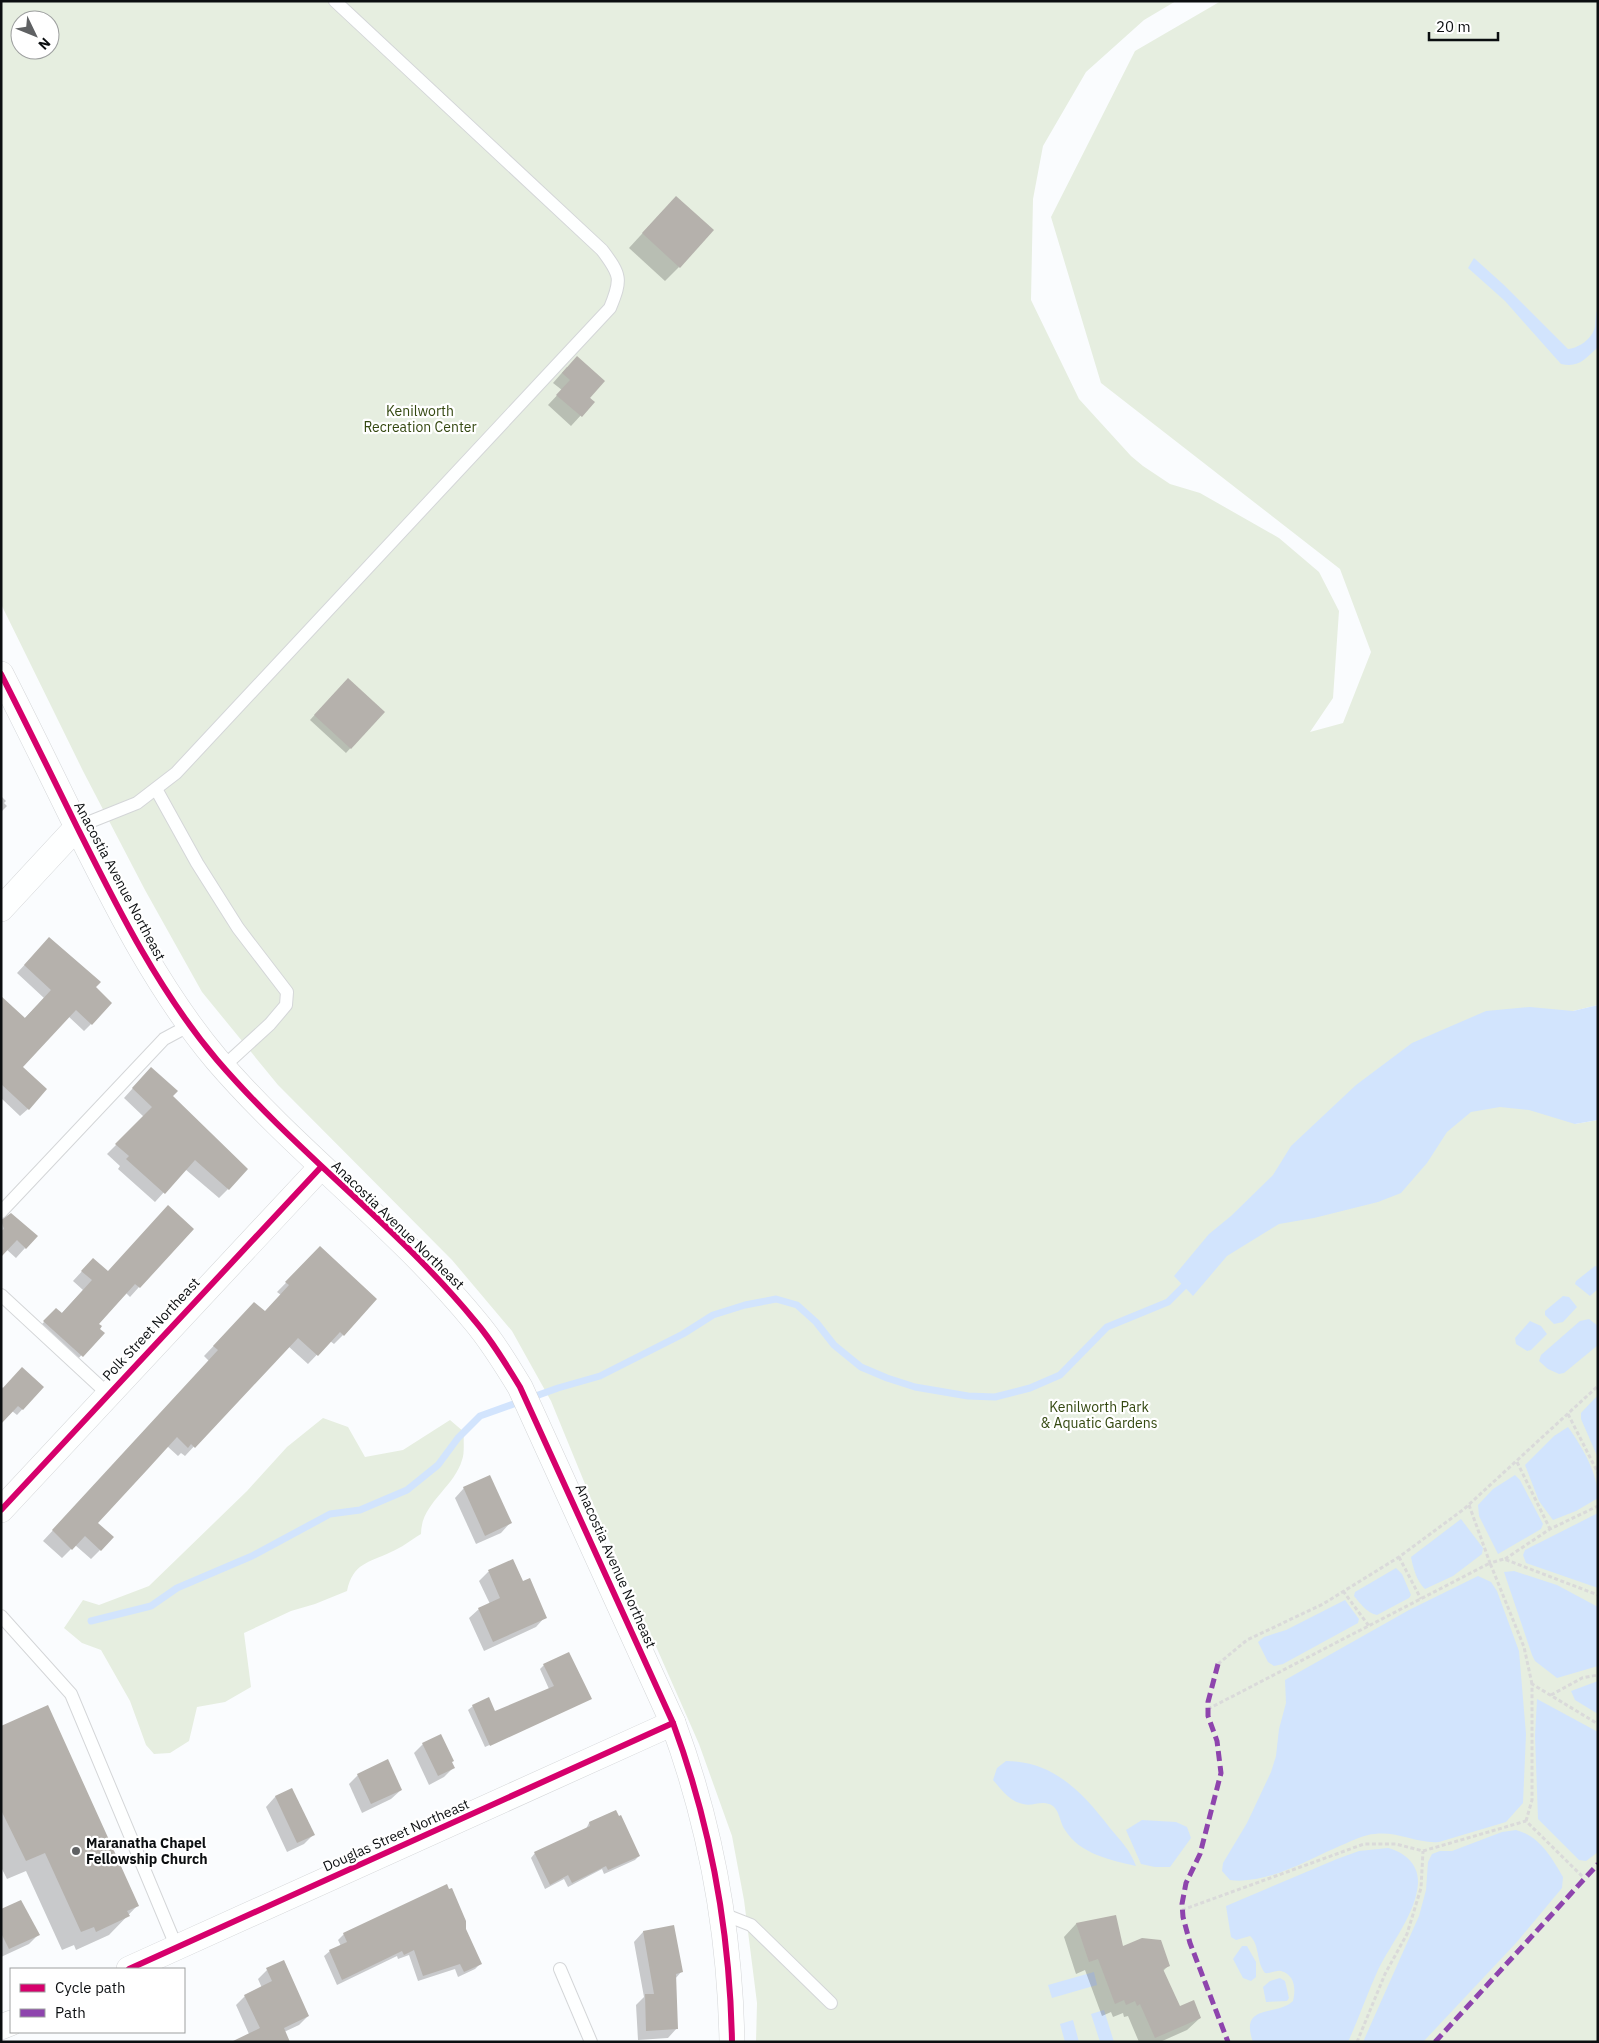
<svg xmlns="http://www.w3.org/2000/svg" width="1599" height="2043" viewBox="0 0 1599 2043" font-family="'IBM Plex Sans',sans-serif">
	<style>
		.green { fill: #e6eee0; fill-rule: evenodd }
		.water { fill: #d2e4fd }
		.shadow { fill: #0003 }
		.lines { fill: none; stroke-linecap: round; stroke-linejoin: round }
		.stream { stroke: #d2e4fd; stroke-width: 7 }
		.building { fill: #b5b1ac }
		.lane-casing { stroke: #d4d6d8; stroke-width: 14 }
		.street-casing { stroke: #d4d6d8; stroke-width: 26 }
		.path { stroke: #dadada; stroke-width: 3; stroke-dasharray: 4 2.5; stroke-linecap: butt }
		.lane { stroke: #feffff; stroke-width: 12 }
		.street { stroke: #feffff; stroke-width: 25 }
		.quiet { stroke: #8e44ad; stroke-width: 5; stroke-dasharray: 10 5; stroke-linecap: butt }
		.cycleway-casing { stroke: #fff; stroke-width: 9 }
		.cycleway { stroke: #d6006c; stroke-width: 6 }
		.poi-dot { fill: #5f6163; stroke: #fff; stroke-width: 2 }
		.labels { text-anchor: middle; stroke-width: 4.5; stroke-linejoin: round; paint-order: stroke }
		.park-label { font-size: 14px; fill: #344810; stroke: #fff }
		.street-label { font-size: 14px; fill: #0b0e10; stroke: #fff }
		.poi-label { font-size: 14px; font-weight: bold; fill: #0b0e10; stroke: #fff; text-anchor: start }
	</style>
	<rect width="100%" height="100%" fill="#fafcfe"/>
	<g class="green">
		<path d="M 1,1 L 1176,1 L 1144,20 L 1086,72 L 1043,146 L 1033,199 L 1031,300 L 1079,399 L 1131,456 L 1143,466 L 1170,484 L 1200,493 L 1279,538 L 1319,572 L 1339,611 L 1333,698 L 1310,732 L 1343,723 L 1371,652 L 1340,569 L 1101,383 L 1051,217 L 1135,51 L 1221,1 L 1598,1 L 1598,1005 L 1573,1011 L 1575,1124 L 1598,1120 L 1598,2042 L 756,2042 L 757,2003 L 744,1900 L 732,1836 L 699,1744 L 592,1501 L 551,1401 L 512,1331 L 452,1260 L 278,1085 L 202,992 L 145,890 L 83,771 L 1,604 ZM 20,20 L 50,20 L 50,50 L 20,50 Z"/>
		<path d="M 323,1418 L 348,1427 L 365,1457 L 403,1450 L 450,1420 L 464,1432 C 463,1441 465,1452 462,1460 C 454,1488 421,1503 421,1534 C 411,1540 401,1548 391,1552 C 368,1563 353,1563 347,1591 L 315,1604 L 291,1611 L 244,1633 L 251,1687 L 225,1702 L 197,1707 L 189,1741 L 170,1753 L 154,1754 L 146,1745 L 130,1701 L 101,1650 L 82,1643 L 64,1628 L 83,1600 L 99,1605 L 149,1586 L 247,1491 L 287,1447 Z"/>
	</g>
	<g class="water">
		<path d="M 1474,258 L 1504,285 L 1568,349 C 1579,348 1592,339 1595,327 C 1596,321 1595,314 1598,308 L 1598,347 C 1585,359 1579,368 1561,364 L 1505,301 L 1468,268 Z"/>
		<path d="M 1598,1005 L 1598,1120 L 1575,1124 L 1529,1110 L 1500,1107 L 1471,1112 L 1447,1132 L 1427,1163 L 1401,1193 L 1378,1202 L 1314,1218 L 1279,1224 L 1227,1256 L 1193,1296 L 1174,1276 L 1209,1234 L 1231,1216 L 1273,1175 L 1291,1146 L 1356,1085 L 1412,1043 L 1486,1011 L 1530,1007 L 1573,1011 Z"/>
		<path d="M 1595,1266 L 1598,1267 L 1598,1289 L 1590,1296 L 1575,1284 L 1576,1281 Z"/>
		<path d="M 1563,1296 L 1569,1297 L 1577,1307 L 1563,1322 L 1554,1324 L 1545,1315 L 1545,1311 Z"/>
		<path d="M 1589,1319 L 1598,1326 L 1598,1345 L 1564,1373 L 1559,1374 L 1548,1369 L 1539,1361 L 1541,1355 L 1580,1321 Z"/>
		<path d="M 1530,1321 L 1541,1326 L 1547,1334 L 1531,1350 L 1527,1351 L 1516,1344 L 1515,1338 Z"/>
		<path d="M 1598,1395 L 1598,1458 L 1581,1419 L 1581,1413 Z"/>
		<path d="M 1568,1427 C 1582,1447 1598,1473 1598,1498 L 1576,1511 L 1553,1520 L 1539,1501 L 1525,1465 L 1554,1436 Z"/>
		<path d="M 1515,1475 L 1520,1480 L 1543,1524 L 1541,1529 L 1498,1554 L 1479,1516 L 1478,1505 L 1493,1489 Z"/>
		<path d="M 1598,1513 L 1598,1588 L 1526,1563 L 1523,1555 L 1525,1550 Z"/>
		<path d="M 1461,1519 L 1483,1548 L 1482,1554 L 1453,1576 L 1425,1589 C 1417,1582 1413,1568 1411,1557 Z"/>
		<path d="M 1396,1568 L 1402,1574 L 1411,1595 L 1409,1598 L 1377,1615 C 1367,1613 1360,1603 1354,1596 L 1355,1592 Z"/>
		<path d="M 1514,1571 L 1557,1585 L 1598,1607 L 1598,1666 L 1557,1678 L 1535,1661 L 1532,1655 L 1504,1572 Z"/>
		<path d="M 1478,1576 L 1491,1582 L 1497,1591 L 1519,1651 L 1526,1734 L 1523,1803 L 1506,1822 L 1439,1842 C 1418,1844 1397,1831 1375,1834 C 1365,1834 1352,1841 1342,1845 C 1309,1859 1267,1885 1230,1880 L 1222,1871 L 1223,1863 L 1247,1823 L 1271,1772 L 1276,1756 L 1279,1729 L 1286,1703 L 1285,1680 L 1409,1610 Z"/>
		<path d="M 1345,1600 L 1359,1619 L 1358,1623 L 1283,1664 L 1274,1666 L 1268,1662 L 1258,1642 L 1264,1637 L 1286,1630 Z"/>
		<path d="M 1598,1681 L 1598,1714 L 1575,1700 L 1571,1691 Z"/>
		<path d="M 1537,1699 L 1598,1732 L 1598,1852 L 1586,1861 L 1579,1860 L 1538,1819 L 1535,1736 Z"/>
		<path d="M 1006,1761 C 1054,1761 1083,1793 1110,1828 C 1121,1841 1130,1850 1136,1866 C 1110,1860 1080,1854 1065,1830 C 1060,1823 1060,1812 1053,1806 C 1043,1799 1033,1807 1023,1804 C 1010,1802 1001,1789 993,1780 L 997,1768 Z"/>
		<path d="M 1142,1820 L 1176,1822 L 1187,1827 L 1191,1838 L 1170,1867 L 1155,1867 L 1141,1864 L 1126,1830 Z"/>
		<path d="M 1516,1830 C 1539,1836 1551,1856 1563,1877 L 1562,1888 L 1516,1943 L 1423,2042 L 1363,2042 L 1419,1916 L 1426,1890 L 1428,1862 L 1432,1854 L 1440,1851 L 1452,1851 L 1502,1832 Z"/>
		<path d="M 1388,1848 C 1404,1852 1419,1864 1418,1883 C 1416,1914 1391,1943 1378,1970 C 1367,1994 1359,2018 1348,2042 L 1253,2042 C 1239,2003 1276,2017 1293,2001 C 1296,1989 1295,1975 1281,1971 C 1276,1970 1270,1974 1265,1973 C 1256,1962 1260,1945 1250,1936 L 1236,1940 L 1231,1937 L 1226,1906 L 1337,1859 L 1359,1851 Z"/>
		<path d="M 1242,1946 L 1247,1946 L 1256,1962 L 1256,1977 L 1251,1981 L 1243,1978 L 1233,1959 Z"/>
		<path d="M 1094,1972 L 1097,1985 L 1052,1998 L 1048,1985 Z"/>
		<path d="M 1280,1978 L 1285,1981 L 1289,1998 L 1287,2001 L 1266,2002 L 1263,1987 L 1270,1981 Z"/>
		<path d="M 1104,2010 L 1114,2042 L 1100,2042 L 1091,2014 Z"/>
		<path d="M 1073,2020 L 1079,2042 L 1065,2042 L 1060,2024 Z"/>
	</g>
	<g class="shadow">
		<path d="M 662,212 L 679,267 L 665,281 L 629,248 Z"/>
		<path d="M 567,367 L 593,402 L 571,426 L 548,405 L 562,390 L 553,383 Z"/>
		<path d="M 348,679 L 383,712 L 346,753 L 310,720 Z"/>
		<path d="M 1,796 L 6,801 L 4,803 L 7,806 L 1,812 Z"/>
		<path d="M 42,946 L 94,987 L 91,1024 L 84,1031 L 68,1016 L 21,1067 L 28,1109 L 20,1116 L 1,1098 L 1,1009 L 24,1019 L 44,998 L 17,973 Z"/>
		<path d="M 142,1078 L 172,1096 L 228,1189 L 219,1198 L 185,1169 L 155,1202 L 118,1169 L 120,1166 L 107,1154 L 144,1117 L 124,1098 Z"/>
		<path d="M 1,1220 L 25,1248 L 16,1258 L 6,1249 L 1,1254 Z"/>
		<path d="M 192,1229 L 139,1287 L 130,1297 L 126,1293 L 98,1324 L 98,1329 L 103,1333 L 72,1365 L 35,1331 L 47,1319 L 61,1314 L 83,1290 L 73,1281 L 84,1269 L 107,1272 Z"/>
		<path d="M 320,1248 L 343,1335 L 334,1344 L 330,1341 L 308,1364 L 288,1346 L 185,1456 L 181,1453 L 178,1456 L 167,1446 L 96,1523 L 100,1550 L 91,1559 L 75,1545 L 62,1558 L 43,1541 L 209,1361 L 204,1356 L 245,1313 L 265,1312 L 281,1295 L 277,1292 Z"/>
		<path d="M 1,1386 L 3,1388 L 43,1387 L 17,1415 L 12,1411 L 1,1423 Z"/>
		<path d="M 464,1488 L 510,1523 L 501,1533 L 476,1544 L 455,1498 Z"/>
		<path d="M 512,1561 L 522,1582 L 545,1617 L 536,1627 L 484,1651 L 469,1618 L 479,1609 L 490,1604 L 479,1581 L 488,1572 Z"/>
		<path d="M 544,1665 L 590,1699 L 485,1747 L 468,1710 L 473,1706 L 495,1713 L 549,1689 L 540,1669 Z"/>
		<path d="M 1,1728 L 138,1905 L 109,1935 L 76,1950 L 74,1945 L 62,1950 L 26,1871 L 7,1879 L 1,1867 Z"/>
		<path d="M 423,1744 L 451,1762 L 453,1768 L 444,1777 L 429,1785 L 414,1753 Z"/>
		<path d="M 358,1775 L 401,1790 L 391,1799 L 362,1813 L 349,1784 Z"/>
		<path d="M 292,1789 L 313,1835 L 304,1844 L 287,1852 L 266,1807 L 275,1797 Z"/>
		<path d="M 615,1811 L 639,1856 L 635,1860 L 604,1874 L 602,1869 L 568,1887 L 564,1879 L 545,1889 L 531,1858 L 535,1853 L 586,1829 L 589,1823 Z"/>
		<path d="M 1,1910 L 38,1935 L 29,1944 L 1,1957 Z"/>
		<path d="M 1115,1916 L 1122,1948 L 1168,1966 L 1163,1971 L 1180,2008 L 1200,2018 L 1187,2030 L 1160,2042 L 1139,2042 L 1128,2016 L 1124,2017 L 1123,2013 L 1113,2017 L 1111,2012 L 1102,2016 L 1085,1970 L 1076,1974 L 1064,1937 L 1076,1924 Z"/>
		<path d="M 673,1926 L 681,1972 L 675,1979 L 677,2028 L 668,2038 L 638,2040 L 636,2005 L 644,1997 L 634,1942 L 643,1932 Z"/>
		<path d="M 344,1934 L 480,1964 L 475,1969 L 458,1977 L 455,1969 L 418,1981 L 409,1955 L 398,1959 L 397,1956 L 337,1985 L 324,1956 L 330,1951 L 341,1946 L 338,1940 Z"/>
		<path d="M 267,1970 L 308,2016 L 299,2025 L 284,2032 L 249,2034 L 236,2005 L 245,1996 L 262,1988 L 258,1979 Z"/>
	</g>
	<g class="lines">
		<path class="stream" d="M 91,1621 L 151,1606 L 177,1588 L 252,1556 L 330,1514 L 360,1510 L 407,1490 L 438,1465 L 458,1438 L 480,1416 L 558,1388 L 600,1376 L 683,1334 L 713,1315 L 745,1305 L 776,1299 L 797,1305 L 816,1322 L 834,1345 L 861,1367 L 887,1378 L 915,1387 L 968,1396 L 995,1397 L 1030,1388 L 1060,1375 L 1107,1327 L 1168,1302 L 1190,1280"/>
	</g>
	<g class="building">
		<path d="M 676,196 L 714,230 L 680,268 L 642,233 Z"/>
		<path d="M 577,356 L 605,381 L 590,398 L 595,402 L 582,417 L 556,395 L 570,380 L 562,373 Z"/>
		<path d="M 348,678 L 385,712 L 351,749 L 314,715 Z"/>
		<path d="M 49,937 L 101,982 L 96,987 L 112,1003 L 92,1025 L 76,1010 L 23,1067 L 47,1089 L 29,1110 L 1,1084 L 1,996 L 25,1018 L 51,990 L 24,965 Z"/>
		<path d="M 151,1067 L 178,1091 L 173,1096 L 248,1169 L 229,1190 L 195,1160 L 165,1194 L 126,1159 L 129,1156 L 115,1144 L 152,1107 L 132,1088 Z"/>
		<path d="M 168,1205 L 194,1229 L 140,1288 L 135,1284 L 99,1324 L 102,1326 L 100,1329 L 105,1333 L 83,1357 L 43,1321 L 56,1308 L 62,1313 L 92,1280 L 81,1271 L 93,1258 L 108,1271 Z"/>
		<path d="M 11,1213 L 38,1236 L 26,1249 L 17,1240 L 1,1257 L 1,1231 L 4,1229 L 1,1220 Z"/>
		<path d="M 320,1246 L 377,1299 L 344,1336 L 340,1332 L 318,1356 L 298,1338 L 195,1448 L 191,1444 L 188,1448 L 177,1437 L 147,1470 L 98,1523 L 114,1537 L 101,1551 L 85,1536 L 72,1550 L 52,1530 L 218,1350 L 213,1346 L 254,1302 L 265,1311 L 289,1285 L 285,1282 Z"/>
		<path d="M 22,1367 L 44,1387 L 23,1410 L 18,1406 L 1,1424 L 1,1390 Z"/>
		<path d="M 490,1475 L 512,1523 L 485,1536 L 463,1487 Z"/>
		<path d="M 513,1559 L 523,1581 L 530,1578 L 547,1618 L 493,1642 L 478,1608 L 500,1598 L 488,1570 Z"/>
		<path d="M 569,1652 L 592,1699 L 490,1746 L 472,1705 L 489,1697 L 495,1711 L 554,1686 L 543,1664 Z"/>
		<path d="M 48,1705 L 139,1906 L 127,1911 L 130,1916 L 96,1932 L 94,1927 L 81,1932 L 45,1853 L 26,1861 L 1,1810 L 1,1726 Z"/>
		<path d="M 441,1734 L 454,1761 L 452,1762 L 455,1768 L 438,1776 L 422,1743 Z"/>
		<path d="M 388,1759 L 402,1790 L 371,1804 L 357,1774 Z"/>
		<path d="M 292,1788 L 315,1835 L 297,1843 L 275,1796 Z"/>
		<path d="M 616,1810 L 619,1816 L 621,1815 L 640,1856 L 608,1870 L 606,1866 L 572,1883 L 568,1875 L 550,1885 L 534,1852 L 590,1826 L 589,1822 Z"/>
		<path d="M 447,1884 L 449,1889 L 452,1888 L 466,1921 L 466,1929 L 482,1964 L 464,1972 L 460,1964 L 423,1976 L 414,1950 L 404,1955 L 402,1951 L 342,1980 L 329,1950 L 347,1942 L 343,1933 Z"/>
		<path d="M 21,1900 L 40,1935 L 9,1949 L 1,1933 L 1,1909 Z"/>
		<path d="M 1116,1915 L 1123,1946 L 1142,1938 L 1161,1940 L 1170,1966 L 1163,1969 L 1180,2006 L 1194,2000 L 1201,2018 L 1155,2038 L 1140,2004 L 1137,2006 L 1135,2001 L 1126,2005 L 1124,2000 L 1115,2004 L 1098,1959 L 1089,1962 L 1076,1923 Z"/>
		<path d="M 674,1925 L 683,1972 L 676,1974 L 678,2029 L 646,2031 L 645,1994 L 654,1994 L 643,1931 Z"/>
		<path d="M 284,1960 L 309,2016 L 284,2028 L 290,2042 L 231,2042 L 260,2028 L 244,1995 L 272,1981 L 266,1968 Z"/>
	</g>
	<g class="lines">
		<g class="lane-casing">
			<g id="lane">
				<path d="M 156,789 L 197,863 L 238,928 L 287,992 L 286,1005 L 270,1024 L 223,1067"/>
				<path d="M 77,827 L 137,803 L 176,773 L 610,308 C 622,279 621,275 602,250 L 335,1"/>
				<path d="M 1,1212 L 164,1039 L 190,1025"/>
				<path d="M 1,1295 L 108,1394"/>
				<path d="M 1,1616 L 71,1694 L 177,1948"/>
				<path d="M 723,1914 L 751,1925 L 831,2003"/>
				<path d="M 560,1969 L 591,2042"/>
			</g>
		</g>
		<g class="street-casing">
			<g id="street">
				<path d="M 1,674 C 27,725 52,776 77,827 C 118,909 158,990 217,1060 C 297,1153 397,1226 475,1321 C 492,1341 506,1364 520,1387 L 673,1723 C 711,1826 730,1932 732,2042"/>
				<path d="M 1,909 L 77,827"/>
				<path d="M 1,1510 L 321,1167"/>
				<path d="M 129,1969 L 673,1723"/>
				<path d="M 1,2027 L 11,2023"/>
			</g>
		</g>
		<g class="path">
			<path d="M 1568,1414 L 1598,1473"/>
			<path d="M 1517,1462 L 1550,1529"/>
			<path d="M 1469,1505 L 1490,1563 L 1504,1559 L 1598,1595"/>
			<path d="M 1399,1557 L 1421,1599"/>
			<path d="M 1505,1559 L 1550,1529 L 1598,1506"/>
			<path d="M 1343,1591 L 1369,1626"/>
			<path d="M 1218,1664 L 1247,1640 L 1323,1604 L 1399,1557 L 1464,1509 L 1598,1386"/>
			<path d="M 1551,1695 L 1582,1678 L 1598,1675"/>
			<path d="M 1208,1709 L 1490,1563 L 1524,1647 L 1532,1684"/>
			<path d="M 1526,1821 L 1532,1800 L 1532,1684 L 1598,1724"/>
			<path d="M 1182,1910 L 1364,1844 L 1396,1844 L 1423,1851 L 1526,1821 L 1584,1878"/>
			<path d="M 1357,2042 L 1385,1974 L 1407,1934 L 1421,1888 L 1423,1851"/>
		</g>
		<use href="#lane" class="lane"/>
		<use href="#street" class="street"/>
		<g class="quiet">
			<path d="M 1218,1664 L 1208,1702 L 1208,1716 L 1217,1741 L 1221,1773 L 1200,1854 L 1186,1883 L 1182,1904 L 1183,1917 L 1190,1943 L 1228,2042"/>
			<path d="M 1435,2042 L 1598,1864"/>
		</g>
		<g class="cycleway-casing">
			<g id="cycleway">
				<path d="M 1,674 C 27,725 52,776 77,827 C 118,909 158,990 217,1060 C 297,1153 397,1226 475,1321 C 492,1341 506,1364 520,1387 L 673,1723 C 711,1826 730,1932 732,2042"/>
				<path d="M 1,1510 L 321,1167"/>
				<path d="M 129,1969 L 673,1723"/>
			</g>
		</g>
		<use href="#cycleway" class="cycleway"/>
	</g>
	<circle class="poi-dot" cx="76" cy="1851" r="5"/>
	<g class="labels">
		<g class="park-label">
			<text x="420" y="416">Kenilworth<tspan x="420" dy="16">Recreation Center</tspan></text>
			<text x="1099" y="1412">Kenilworth Park<tspan x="1099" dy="16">&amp; Aquatic Gardens</tspan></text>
		</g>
		<g class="street-label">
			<text transform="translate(120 881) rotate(62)" y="5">Anacostia Avenue Northeast</text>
			<text transform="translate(398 1225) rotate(44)" y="5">Anacostia Avenue Northeast</text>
			<text transform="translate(151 1329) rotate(-47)" y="5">Polk Street Northeast</text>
			<text transform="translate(616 1566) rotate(66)" y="5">Anacostia Avenue Northeast</text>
			<text transform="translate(396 1835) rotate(-24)" y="5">Douglas Street Northeast</text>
		</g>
		<g class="poi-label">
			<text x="86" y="1848">Maranatha Chapel<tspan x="86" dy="16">Fellowship Church</tspan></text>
		</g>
	</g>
	<rect width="1599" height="2043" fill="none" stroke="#0b0e10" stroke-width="5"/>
	<rect x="10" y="1968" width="175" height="65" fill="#ffffff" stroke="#9d9f9f"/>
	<rect x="20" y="1984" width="25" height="8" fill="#d6006c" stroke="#9d9f9f"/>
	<text x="55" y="1993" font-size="15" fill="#0b0e10">Cycle path</text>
	<rect x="20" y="2009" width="25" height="8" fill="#8e44ad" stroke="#9d9f9f"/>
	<text x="55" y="2018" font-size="15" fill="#0b0e10">Path</text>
	<g transform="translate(35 35) rotate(133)"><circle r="24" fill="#ffffff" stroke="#9d9f9f"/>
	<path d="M0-4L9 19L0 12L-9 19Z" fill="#5f6163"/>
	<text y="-8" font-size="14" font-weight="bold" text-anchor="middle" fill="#0b0e10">N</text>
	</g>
	<path d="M1429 32v8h69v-8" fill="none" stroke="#0b0e10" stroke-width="2.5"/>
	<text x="1436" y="32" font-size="15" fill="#0b0e10" stroke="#ffffff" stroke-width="4" paint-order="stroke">20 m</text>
</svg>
